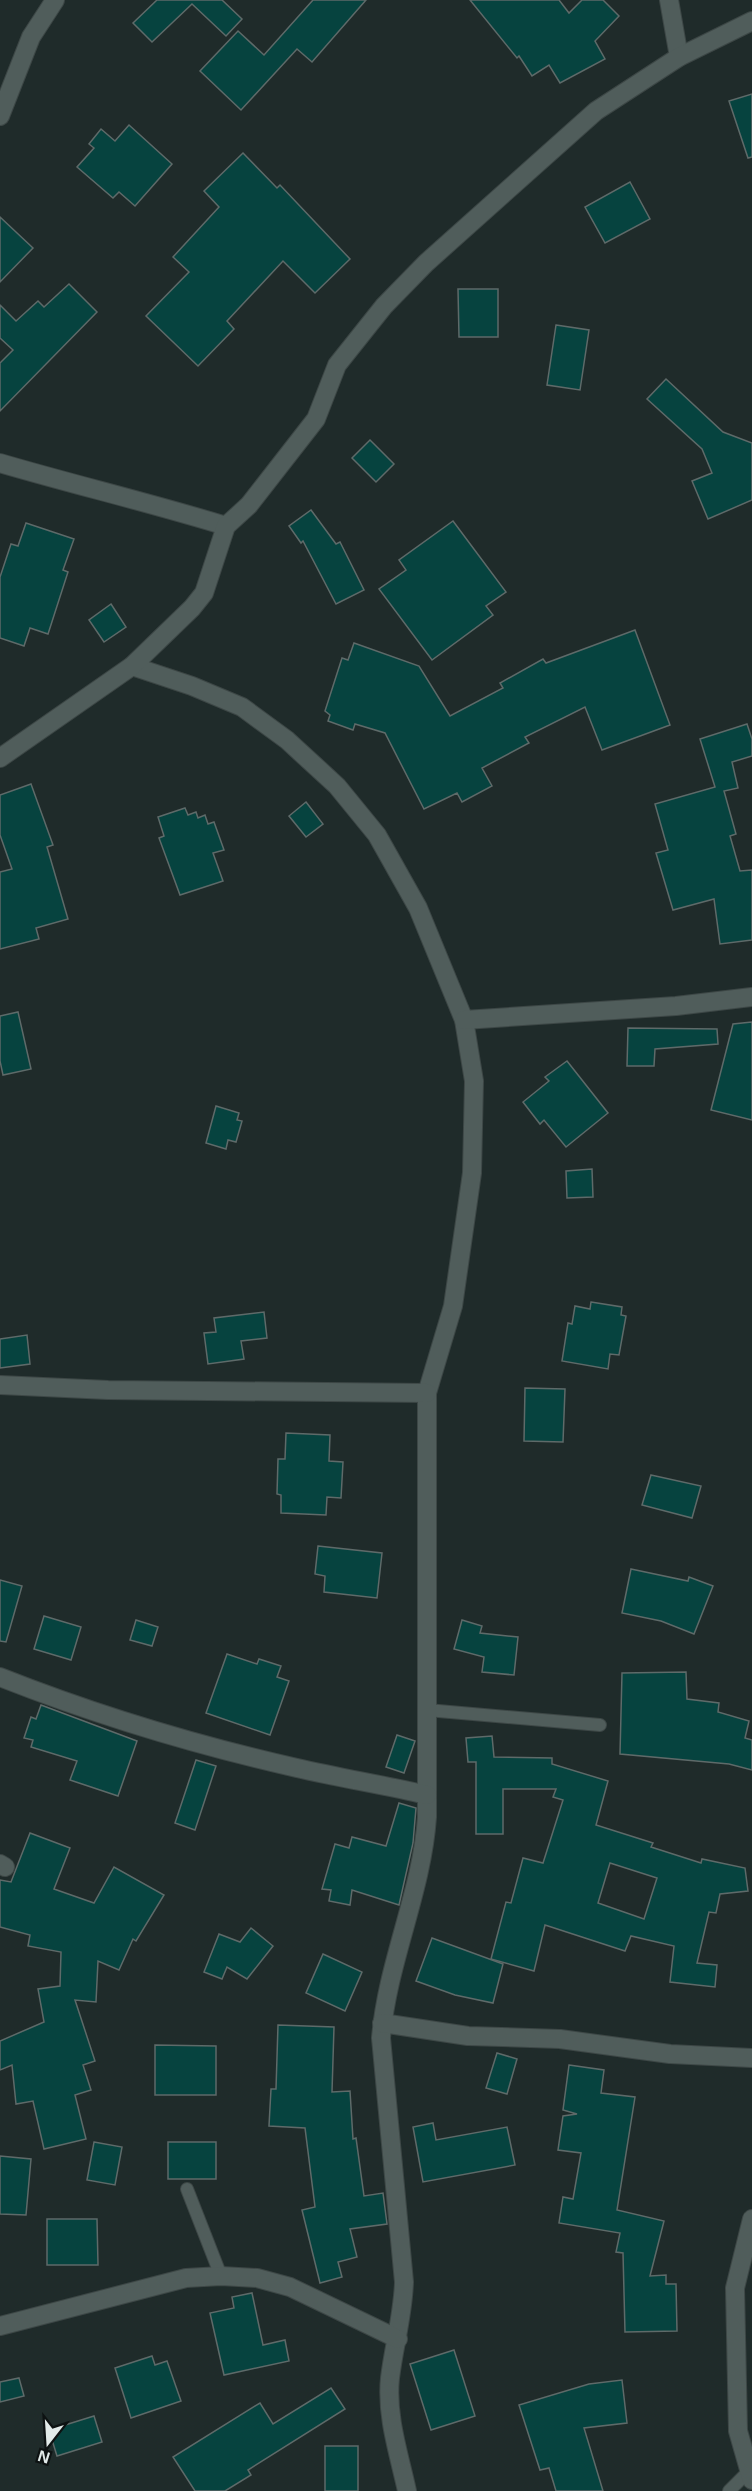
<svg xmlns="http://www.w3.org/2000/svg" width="752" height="2491" viewBox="0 0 752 2491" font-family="Helvetica,sans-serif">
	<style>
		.building { fill: #06433f; stroke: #5e6a69; stroke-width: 1.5; fill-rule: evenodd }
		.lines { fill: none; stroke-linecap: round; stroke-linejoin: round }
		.lane-casing { stroke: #3d4746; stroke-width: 14 }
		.street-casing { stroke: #3d4746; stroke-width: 20 }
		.lane { stroke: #505d5b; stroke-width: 12 }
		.street { stroke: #505d5b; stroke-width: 18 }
	</style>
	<rect width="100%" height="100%" fill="#1f2b2a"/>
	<g class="building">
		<path d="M 157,0 L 222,0 L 242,19 L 226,36 L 192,4 L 152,42 L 133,23 Z"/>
		<path d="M 313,0 L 366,0 L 312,62 L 297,49 L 241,110 L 200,71 L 238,31 L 264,55 Z"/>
		<path d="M 470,0 L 559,0 L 569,13 L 582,0 L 603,0 L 619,16 L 595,41 L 605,59 L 560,83 L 549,65 L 532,76 L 519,56 L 517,58 Z"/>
		<path d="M 752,94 L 752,157 L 748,158 L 729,101 Z"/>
		<path d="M 129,125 L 172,164 L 135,206 L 119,192 L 113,198 L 77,167 L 94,148 L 89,144 L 101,129 L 115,141 Z"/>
		<path d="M 243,153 L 277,188 L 280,185 L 350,259 L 315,293 L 283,261 L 227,321 L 234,329 L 198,366 L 146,316 L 189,272 L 173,257 L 219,207 L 204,191 Z"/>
		<path d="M 630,182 L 650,219 L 605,243 L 585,207 Z"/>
		<path d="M 0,217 L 33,248 L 0,282 Z"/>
		<path d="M 69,284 L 97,312 L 0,411 L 0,363 L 13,350 L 0,338 L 0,305 L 16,321 L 38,301 L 44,307 Z"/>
		<path d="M 458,289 L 498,289 L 498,337 L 459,337 Z"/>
		<path d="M 556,325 L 589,330 L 580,390 L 547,385 Z"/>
		<path d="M 666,379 L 723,432 L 752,443 L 752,500 L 708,519 L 692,481 L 712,473 L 702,449 L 647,399 Z"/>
		<path d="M 370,440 L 394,464 L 376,482 L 352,458 Z"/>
		<path d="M 311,510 L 336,544 L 340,542 L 364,590 L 336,604 L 303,541 L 301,543 L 289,526 Z"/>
		<path d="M 453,521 L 506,592 L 486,606 L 493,615 L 432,660 L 379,589 L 406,570 L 399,560 Z"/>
		<path d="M 26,523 L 74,539 L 63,570 L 68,572 L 48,634 L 30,628 L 24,646 L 0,638 L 0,577 L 11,544 L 18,546 Z"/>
		<path d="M 111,604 L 126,627 L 104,642 L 89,620 Z"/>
		<path d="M 635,630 L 670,725 L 602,750 L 585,707 L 525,737 L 529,743 L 482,768 L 492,786 L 462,802 L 457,793 L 424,809 L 385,733 L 355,724 L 353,730 L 328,721 L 330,715 L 325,711 L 342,658 L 348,660 L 354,643 L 419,666 L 450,716 L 503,688 L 500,683 L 543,659 L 546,663 Z"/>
		<path d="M 747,724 L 752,739 L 752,756 L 732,762 L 738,788 L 724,791 L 736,834 L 730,836 L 740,871 L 752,870 L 752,940 L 720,944 L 714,899 L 673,910 L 656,853 L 668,850 L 655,804 L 715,787 L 700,739 Z"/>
		<path d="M 31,784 L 53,845 L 47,847 L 68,919 L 36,928 L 39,939 L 0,949 L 0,872 L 12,869 L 0,835 L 0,795 Z"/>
		<path d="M 306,802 L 323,824 L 306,837 L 289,816 Z"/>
		<path d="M 185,808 L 188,815 L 196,812 L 198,818 L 205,815 L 208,824 L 214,822 L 224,850 L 213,853 L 223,881 L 180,895 L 159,838 L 164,836 L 158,817 Z"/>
		<path d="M 18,1012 L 31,1069 L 3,1075 L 0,1061 L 0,1016 Z"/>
		<path d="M 752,1022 L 752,1120 L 711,1110 L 733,1024 Z"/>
		<path d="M 628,1028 L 717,1029 L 718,1044 L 655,1049 L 654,1066 L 627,1066 Z"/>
		<path d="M 567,1061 L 608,1113 L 566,1147 L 544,1120 L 540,1124 L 523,1102 L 549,1081 L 545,1077 Z"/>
		<path d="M 216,1106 L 239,1113 L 237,1120 L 242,1121 L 236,1142 L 228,1140 L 226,1149 L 206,1143 Z"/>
		<path d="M 592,1169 L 593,1197 L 567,1198 L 566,1171 Z"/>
		<path d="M 591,1302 L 622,1307 L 621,1315 L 626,1316 L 619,1355 L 610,1354 L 608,1369 L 562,1361 L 568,1323 L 572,1324 L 575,1306 L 590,1309 Z"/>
		<path d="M 264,1312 L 267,1338 L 241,1341 L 244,1359 L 208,1364 L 204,1333 L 216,1332 L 214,1318 Z"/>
		<path d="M 27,1335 L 30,1364 L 0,1368 L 0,1339 Z"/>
		<path d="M 525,1388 L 565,1389 L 563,1442 L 524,1441 Z"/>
		<path d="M 286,1433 L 330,1435 L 329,1461 L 343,1462 L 341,1498 L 327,1497 L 326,1515 L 281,1513 L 281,1495 L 277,1494 L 278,1459 L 285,1459 Z"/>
		<path d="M 651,1475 L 701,1486 L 692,1518 L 642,1505 Z"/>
		<path d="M 318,1546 L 382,1553 L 377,1598 L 324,1592 L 325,1576 L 315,1574 Z"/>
		<path d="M 631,1569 L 688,1581 L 689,1577 L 713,1586 L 694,1634 L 661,1621 L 622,1613 Z"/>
		<path d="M 0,1580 L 22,1586 L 6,1642 L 0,1641 Z"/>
		<path d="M 44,1616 L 81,1627 L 71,1660 L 34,1649 Z"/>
		<path d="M 136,1620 L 158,1627 L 152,1646 L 130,1640 Z"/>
		<path d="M 462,1620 L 482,1626 L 480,1633 L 518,1637 L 514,1675 L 482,1672 L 484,1657 L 454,1649 Z"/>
		<path d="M 227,1654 L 257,1664 L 259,1659 L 281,1666 L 277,1677 L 289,1681 L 270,1735 L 206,1713 Z"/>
		<path d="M 686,1672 L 687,1699 L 719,1703 L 718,1712 L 749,1721 L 745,1738 L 752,1740 L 752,1770 L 729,1764 L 620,1754 L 622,1673 Z"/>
		<path d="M 41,1705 L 137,1741 L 118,1796 L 70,1780 L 77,1761 L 31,1747 L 33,1740 L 24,1738 L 31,1717 L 36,1719 Z"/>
		<path d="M 397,1735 L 415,1741 L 404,1773 L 386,1767 Z"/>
		<path d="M 492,1736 L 494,1757 L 552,1758 L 552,1764 L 608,1781 L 596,1825 L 653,1843 L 651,1847 L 701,1863 L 702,1859 L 745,1868 L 748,1891 L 720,1894 L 716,1913 L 709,1912 L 697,1963 L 717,1965 L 715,1987 L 670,1982 L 674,1946 L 631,1936 L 625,1951 L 545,1925 L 534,1971 L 491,1959 L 506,1902 L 511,1903 L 523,1858 L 543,1863 L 563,1800 L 553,1797 L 556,1789 L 503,1789 L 503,1834 L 476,1834 L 476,1762 L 468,1762 L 466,1738 ZM 610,1863 L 657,1878 L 644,1919 L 598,1903 Z"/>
		<path d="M 196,1760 L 216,1766 L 195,1830 L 175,1823 Z"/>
		<path d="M 399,1803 L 416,1808 L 413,1843 L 399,1905 L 352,1890 L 350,1905 L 329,1901 L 331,1890 L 322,1889 L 335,1844 L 349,1848 L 352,1837 L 386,1846 Z"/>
		<path d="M 30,1833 L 70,1848 L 54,1889 L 94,1903 L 114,1867 L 164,1895 L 136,1941 L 133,1939 L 119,1970 L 98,1961 L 96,2002 L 75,2000 L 95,2061 L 83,2065 L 91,2090 L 75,2095 L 86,2139 L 44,2149 L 33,2101 L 16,2104 L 12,2065 L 0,2070 L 0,2041 L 44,2022 L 38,1989 L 60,1986 L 61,1952 L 28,1946 L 30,1935 L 0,1927 L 0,1880 L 11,1882 Z"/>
		<path d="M 251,1928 L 273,1946 L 247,1979 L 227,1967 L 222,1979 L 204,1972 L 219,1934 L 240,1942 Z"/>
		<path d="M 432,1938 L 503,1964 L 493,2003 L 455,1995 L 416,1981 Z"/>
		<path d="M 323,1954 L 362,1972 L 345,2011 L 306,1993 Z"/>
		<path d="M 278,2025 L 334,2027 L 332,2092 L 350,2091 L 353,2139 L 356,2138 L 364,2196 L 383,2193 L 387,2224 L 350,2229 L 357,2257 L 338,2262 L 342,2277 L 320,2283 L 302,2210 L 315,2207 L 305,2128 L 269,2126 L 271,2089 L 276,2089 Z"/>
		<path d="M 155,2045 L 216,2046 L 216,2095 L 155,2095 Z"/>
		<path d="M 497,2053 L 517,2059 L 507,2094 L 486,2088 Z"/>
		<path d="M 569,2065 L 604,2070 L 601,2093 L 635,2097 L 617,2210 L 664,2221 L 650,2276 L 666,2275 L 666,2284 L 676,2284 L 677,2331 L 625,2332 L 623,2253 L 616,2252 L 620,2233 L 559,2223 L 563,2197 L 573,2199 L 581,2153 L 558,2150 L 563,2116 L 577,2114 L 563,2110 Z"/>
		<path d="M 433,2123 L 436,2140 L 507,2127 L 515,2165 L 423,2182 L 413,2127 Z"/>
		<path d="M 94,2142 L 122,2147 L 115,2185 L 87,2180 Z"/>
		<rect x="168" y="2142" width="48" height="37"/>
		<path d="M 0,2156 L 31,2159 L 26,2215 L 0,2214 Z"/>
		<path d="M 47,2219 L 97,2219 L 98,2265 L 47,2265 Z"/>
		<path d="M 252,2293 L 263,2345 L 285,2340 L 289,2361 L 224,2375 L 210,2313 L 234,2308 L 232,2297 Z"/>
		<path d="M 454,2350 L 475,2416 L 431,2430 L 410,2364 Z"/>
		<path d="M 152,2356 L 155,2365 L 167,2361 L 181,2401 L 131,2418 L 115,2368 Z"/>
		<path d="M 19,2378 L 24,2396 L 0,2402 L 0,2382 Z"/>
		<path d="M 622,2380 L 627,2423 L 584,2428 L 603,2491 L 556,2491 L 549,2468 L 540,2470 L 519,2405 L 589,2384 Z"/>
		<path d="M 331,2388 L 345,2409 L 248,2470 L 251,2475 L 225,2491 L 195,2491 L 173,2457 L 260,2403 L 273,2424 Z"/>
		<path d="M 94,2416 L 102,2442 L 57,2456 L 49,2430 Z"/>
		<rect x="325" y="2446" width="33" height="45"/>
	</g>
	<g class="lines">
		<g class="lane-casing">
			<g id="lane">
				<path d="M 427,1710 L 600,1725"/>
				<path d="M 187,2189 L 221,2276"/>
				<path d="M 729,2491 L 748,2472"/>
			</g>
		</g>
		<g class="street-casing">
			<g id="street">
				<path d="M 669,0 L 679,57"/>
				<path d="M 0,116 L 31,37 L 55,0"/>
				<path d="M 0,463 C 75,485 151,503 226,526"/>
				<path d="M 132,666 L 192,686 L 242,707 L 287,740 L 337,786 L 377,835 L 418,908 L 464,1020 L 474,1081 L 472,1173 L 453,1306 L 427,1393 L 427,1817 C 422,1892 387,1963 381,2038 L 404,2282 C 403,2315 394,2345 390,2378 C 386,2416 399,2454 407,2491"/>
				<path d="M 0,758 L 132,666 L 192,608 L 204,593 L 226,526 L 249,505 L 316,419 L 337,365 L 384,306 L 426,263 L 596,111 L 679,57 L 752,21"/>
				<path d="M 464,1020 L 676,1006 L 752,997"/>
				<path d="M 0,1385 L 108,1390 L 427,1393"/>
				<path d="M 0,1677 C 96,1715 196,1745 297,1768 C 340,1778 384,1785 427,1795"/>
				<path d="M 0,1864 L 5,1867"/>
				<path d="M 382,2023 L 468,2036 L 560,2039 L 670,2054 L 752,2058"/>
				<path d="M 752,2219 L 735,2288 L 738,2431 L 752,2480"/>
				<path d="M 0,2326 L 186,2278 L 221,2276 L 257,2278 L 290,2287 L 398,2339"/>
			</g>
		</g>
		<use href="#lane" class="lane"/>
		<use href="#street" class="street"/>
	</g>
	<g transform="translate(48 2443) rotate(197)" stroke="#0d1212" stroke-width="4.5" paint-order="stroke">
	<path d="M0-4.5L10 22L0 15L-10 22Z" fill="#e2eae9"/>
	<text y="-9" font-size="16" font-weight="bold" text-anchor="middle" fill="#e2eae9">N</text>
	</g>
</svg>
